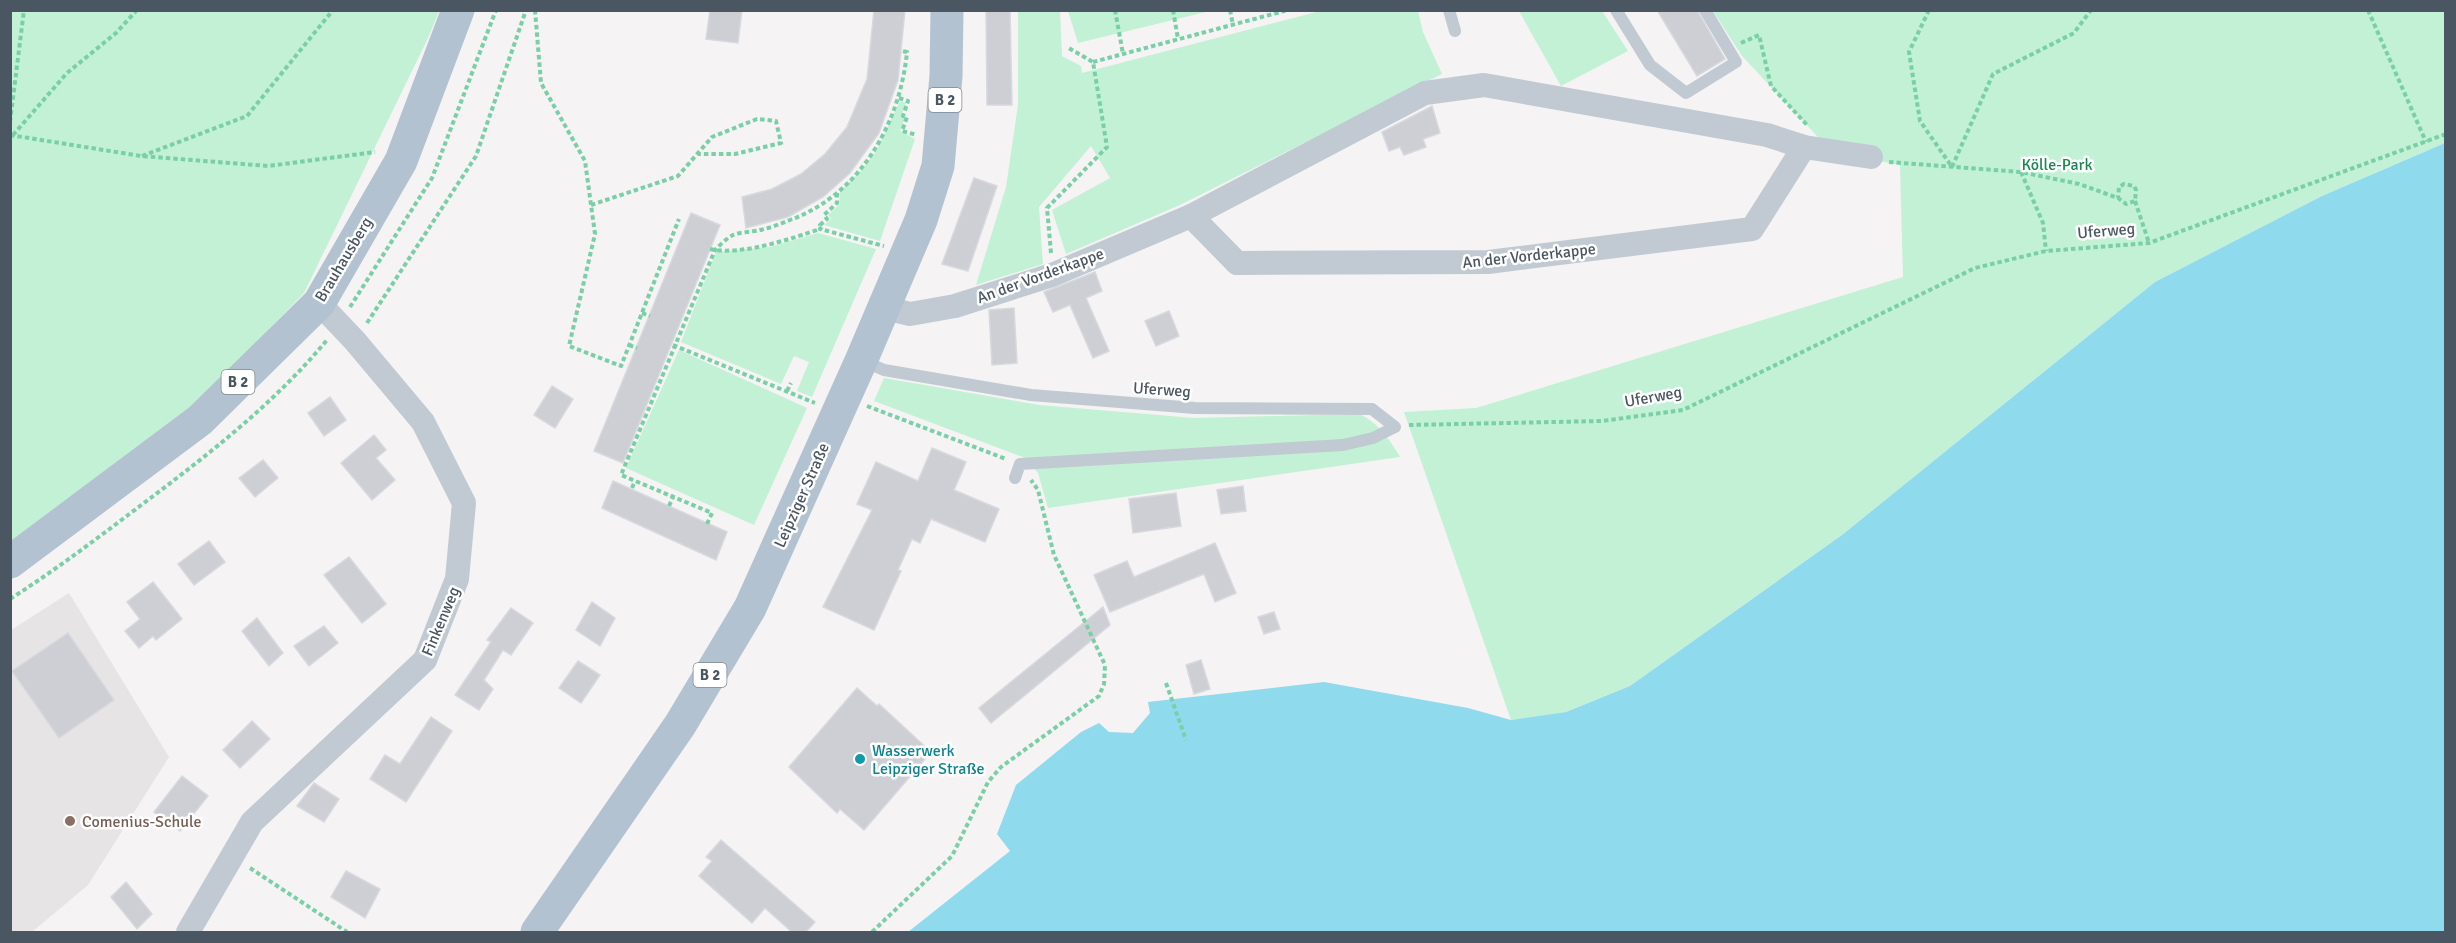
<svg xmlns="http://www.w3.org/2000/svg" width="2456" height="943" viewBox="0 0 2456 943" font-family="Signika,sans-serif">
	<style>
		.education { fill: #e6e4e5 }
		.green { fill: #c3f1d5 }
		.water { fill: #90daee }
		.building { fill: #cdcfd5; stroke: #d7d9de; stroke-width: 1.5 }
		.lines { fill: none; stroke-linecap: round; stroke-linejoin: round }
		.path { stroke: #7ad0a6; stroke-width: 4; stroke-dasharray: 4.5 3; stroke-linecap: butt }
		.service { stroke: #c1cad2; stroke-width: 12 }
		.minor { stroke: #c1cad2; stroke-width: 24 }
		.primary { stroke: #b3c2d1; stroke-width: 33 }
		.culture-dot { fill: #0f9aa8; stroke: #fff; stroke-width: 2 }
		.education-dot { fill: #8d6e63; stroke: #fff; stroke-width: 2 }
		.labels { text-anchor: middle; stroke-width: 5; stroke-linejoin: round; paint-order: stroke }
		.shield { fill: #fff; stroke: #808990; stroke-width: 1.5 }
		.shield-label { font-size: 15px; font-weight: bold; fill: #4a5661 }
		.park-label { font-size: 16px; fill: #17864f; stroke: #fff }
		.street-label { font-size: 16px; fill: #4a5661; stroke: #fff }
		.culture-label { font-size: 16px; fill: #0d838f; stroke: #fff; text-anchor: start }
		.education-label { font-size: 16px; fill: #785e54; stroke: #fff; text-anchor: start }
	</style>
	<rect width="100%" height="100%" fill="#f5f3f3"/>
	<path class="education" d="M 69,593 L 169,757 L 88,885 L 32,932 L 11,932 L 11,630 Z"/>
	<g class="green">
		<path d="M 11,11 L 439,11 L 429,36 L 304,293 L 198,402 L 11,543 Z"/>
		<path d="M 1018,11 L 1060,11 L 1062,56 L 1081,66 L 1082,73 L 1320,11 L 1418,11 L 1423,32 L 1442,74 L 1180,205 L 1066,254 L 1052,210 L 1110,178 L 1091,146 L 1039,207 L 1043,264 L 976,285 L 1006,187 L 1018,105 Z"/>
		<path d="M 1068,11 L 1068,10 L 1210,11 L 1078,43 Z"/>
		<path d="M 1519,11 L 1602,11 L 1628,51 L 1561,86 Z"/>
		<path d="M 1713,11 L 2445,11 L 2445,143 L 2322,196 L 2155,282 L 1842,535 L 1630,686 L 1566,712 L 1511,720 L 1404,412 L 1476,408 L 1903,277 L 1900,165 L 1832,152 L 1742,56 Z"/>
		<path d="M 900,101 L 906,103 L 901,116 L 905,118 L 900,131 L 915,139 L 880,241 L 824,225 L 831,219 L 828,215 L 839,205 L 840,191 L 862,170 L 877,150 Z"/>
		<path d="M 818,233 L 876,249 L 812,397 L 797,391 L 809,362 L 794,356 L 781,384 L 681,342 L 716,252 L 770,247 Z"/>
		<path d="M 679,350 L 807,408 L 754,525 L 626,468 Z"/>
		<path d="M 884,378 L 1039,405 L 1194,418 L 1359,414 C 1378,422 1390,440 1400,457 L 1048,508 L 1038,473 L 1025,458 L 874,401 Z"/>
	</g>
	<path class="water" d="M 2445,143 L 2445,932 L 908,932 L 1010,851 L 997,834 L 1016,785 L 1081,732 L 1099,723 L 1109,732 L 1133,733 L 1150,713 L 1148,702 L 1324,682 L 1468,708 L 1511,720 L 1566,712 L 1630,686 L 1842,535 L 2155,282 L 2322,196 Z"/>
	<g class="building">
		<path d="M 710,10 L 742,10 L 738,43 L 706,39 Z"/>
		<path d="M 874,10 L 905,10 L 898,80 L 879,133 L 850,173 L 823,197 L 788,217 L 746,228 L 742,197 L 772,189 L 801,174 L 825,154 L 847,127 L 867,79 Z"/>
		<path d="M 986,10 L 1010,10 L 1012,105 L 987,105 Z"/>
		<path d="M 1657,10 L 1697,10 L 1725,59 L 1697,76 Z"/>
		<path d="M 1432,106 L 1440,133 L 1423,139 L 1426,147 L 1404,155 L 1400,147 L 1389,151 L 1382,132 Z"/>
		<path d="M 974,178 L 997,186 L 968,271 L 942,264 Z"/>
		<path d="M 691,213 L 720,225 L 623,463 L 594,451 Z"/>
		<path d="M 1095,272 L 1102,291 L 1086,298 L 1109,351 L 1093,358 L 1070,305 L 1053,312 L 1044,292 Z"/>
		<path d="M 1014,308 L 1017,363 L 992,365 L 989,310 Z"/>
		<path d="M 1169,311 L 1179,336 L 1156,346 L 1145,321 Z"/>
		<path d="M 552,386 L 573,399 L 555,428 L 534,415 Z"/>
		<path d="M 330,397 L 346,420 L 324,436 L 308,413 Z"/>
		<path d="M 374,435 L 386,450 L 376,458 L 395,480 L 372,500 L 341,463 Z"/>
		<path d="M 932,448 L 966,462 L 954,490 L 999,509 L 985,542 L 931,519 L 920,543 L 912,539 L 898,570 L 901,571 L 874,630 L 823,607 L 872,510 L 857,504 L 876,462 L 918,481 Z"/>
		<path d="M 263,460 L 278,478 L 255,497 L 239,478 Z"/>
		<path d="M 613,481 L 727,532 L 716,560 L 602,508 Z"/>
		<path d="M 1243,486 L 1246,511 L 1221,514 L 1217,490 Z"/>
		<path d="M 1176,493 L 1181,526 L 1133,533 L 1129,499 Z"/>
		<path d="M 209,541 L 225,562 L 194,585 L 178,564 Z"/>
		<path d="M 1215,543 L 1236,593 L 1215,602 L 1204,574 L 1110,612 L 1094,575 L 1127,561 L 1134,577 Z"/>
		<path d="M 349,557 L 386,604 L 362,623 L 324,575 Z"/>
		<path d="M 153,582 L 182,619 L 156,640 L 153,636 L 139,648 L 125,631 L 140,619 L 127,602 Z"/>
		<path d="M 592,602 L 615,618 L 600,646 L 576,630 Z"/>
		<path d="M 1103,607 L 1110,625 L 991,723 L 979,708 Z"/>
		<path d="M 511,608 L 533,623 L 511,655 L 503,650 L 484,680 L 493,689 L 479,710 L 455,695 L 491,642 L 487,640 Z"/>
		<path d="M 1274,612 L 1280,629 L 1264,634 L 1258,617 Z"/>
		<path d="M 257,618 L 283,653 L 269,666 L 242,631 Z"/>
		<path d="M 324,626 L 338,643 L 309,666 L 294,646 Z"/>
		<path d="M 68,633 L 114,700 L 59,738 L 12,671 Z"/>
		<path d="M 1201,660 L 1210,689 L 1194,694 L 1186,665 Z"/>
		<path d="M 578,661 L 600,675 L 581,703 L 559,688 Z"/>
		<path d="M 857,688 L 877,706 L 879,704 L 931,752 L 864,830 L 840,809 L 837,813 L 789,767 Z"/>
		<path d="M 431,717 L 452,731 L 406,802 L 370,779 L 385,755 L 400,764 Z"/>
		<path d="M 252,721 L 270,739 L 240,768 L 223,750 Z"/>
		<path d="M 182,776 L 208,796 L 180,831 L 154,812 Z"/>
		<path d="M 314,783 L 339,799 L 324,822 L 297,806 Z"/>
		<path d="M 721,840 L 815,922 L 805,933 L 793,933 L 765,908 L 752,923 L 699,876 L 712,861 L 706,857 Z"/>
		<path d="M 346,871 L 380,889 L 365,918 L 331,897 Z"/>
		<path d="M 126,882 L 152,914 L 137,929 L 111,897 Z"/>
	</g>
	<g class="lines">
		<g class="path">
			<path d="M 535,10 L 541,83 L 585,161 L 595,234 L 569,346 L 621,366 L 679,219"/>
			<path d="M 1115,10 L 1123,54"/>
			<path d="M 1173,10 L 1178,39"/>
			<path d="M 1230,10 L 1233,25"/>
			<path d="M 1929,10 L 1909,52 L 1920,121 L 1952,167"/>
			<path d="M 2368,10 L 2426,142"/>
			<path d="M 1741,43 L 1759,35 L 1771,86 L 1807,125"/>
			<path d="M 1093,62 L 1288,10"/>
			<path d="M 899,98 L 908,101 L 903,116 L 907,117 L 902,131 L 917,135"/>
			<path d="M 10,122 L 24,10"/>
			<path d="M 10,135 L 141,156 L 268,166 L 375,152"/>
			<path d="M 13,135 L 67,73 L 116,33 L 137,10"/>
			<path d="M 142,156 L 247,116 L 333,10"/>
			<path d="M 1889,162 L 2021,172 L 2079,184 L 2118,198 L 2126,204 L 2135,201 L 2136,190 L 2134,186 L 2124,184 L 2119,187 L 2118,198"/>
			<path d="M 1952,167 L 1993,74 L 2074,33 L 2091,10"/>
			<path d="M 2021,172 L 2043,223 L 2046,251"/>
			<path d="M 837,193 L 837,203 L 824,215 L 827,219 L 820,225 L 822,227 L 820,229 L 884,246"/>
			<path d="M 2135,201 L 2149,243"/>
			<path d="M 591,205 L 678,176 L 712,137 L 757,119 L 776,121 L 781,143 L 735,154 L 698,154"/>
			<path d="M 710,249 C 741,256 790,239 820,229"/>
			<path d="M 1051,253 L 1047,208 L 1107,147 L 1093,62 L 1067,47"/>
			<path d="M 350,307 L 432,178 L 496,10"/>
			<path d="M 642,313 L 650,316"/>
			<path d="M 367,323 L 476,156 L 526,10"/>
			<path d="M 629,345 L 637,348"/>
			<path d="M 673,345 L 815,403"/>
			<path d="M 787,391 L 791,383"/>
			<path d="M 867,406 L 1006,459"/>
			<path d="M 1409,425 L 1602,421 L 1683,410 L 1975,268 L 2046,251 L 2149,243 L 2446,134"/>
			<path d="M 632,488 L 635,481"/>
			<path d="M 669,506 L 673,497"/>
			<path d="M 707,524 L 712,513 L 621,475 L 715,250 C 720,245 727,238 733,235 C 740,232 752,232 760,230 C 770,228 780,224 790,220 C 861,194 900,123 907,52 L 902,51"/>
			<path d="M 10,599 C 54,571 95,540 136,509 C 204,458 273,405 327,340"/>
			<path d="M 1166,683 L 1186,740"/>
			<path d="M 250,868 L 347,932"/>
			<path d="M 872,932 L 952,856 L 988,782 L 1001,767 L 1099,696 L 1104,684 L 1105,665 L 1054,555 L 1038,490 L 1031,480"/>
		</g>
		<g class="service">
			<path d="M 1449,10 L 1455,31"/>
			<path d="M 1616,10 L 1650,65 L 1686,93 L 1736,62 L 1705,10"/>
			<path d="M 863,361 L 884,370 L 1031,395 L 1195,408 L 1372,409 L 1395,427 L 1373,438 L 1343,445 L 1020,464 L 1015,478"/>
		</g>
		<g class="minor">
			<path d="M 1191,216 L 1237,263 L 1488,262 L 1752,229 L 1804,147"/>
			<path d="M 885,308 L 910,314 L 955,306 L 1052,275 L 1191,216 L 1425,93 L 1484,85 L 1767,135 L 1804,147 L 1871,157"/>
			<path d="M 188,932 L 252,822 L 425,660 L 457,579 L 464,503 L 423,422 L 355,341 L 319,303"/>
		</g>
		<g class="primary">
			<path d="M 10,562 L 200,420 L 319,303 L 401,161 L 458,10"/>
			<path d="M 537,932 L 680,725 L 750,608 L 861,361 L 921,220 L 938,166 L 946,76 L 947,10"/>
		</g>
	</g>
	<circle class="culture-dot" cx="860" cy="759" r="6"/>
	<circle class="education-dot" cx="70" cy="821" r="6"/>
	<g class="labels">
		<g class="shield">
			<rect x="928.5" y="88" width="33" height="24" rx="4.5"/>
			<rect x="221.5" y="370" width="33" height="24" rx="4.5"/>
			<rect x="693.5" y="663" width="33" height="24" rx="4.5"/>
		</g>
		<g class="shield-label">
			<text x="945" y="105">B 2</text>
			<text x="238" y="387">B 2</text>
			<text x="710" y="680">B 2</text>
		</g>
		<g class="park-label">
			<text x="2057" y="170">Kölle-Park</text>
		</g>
		<g class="street-label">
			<text transform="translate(2106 230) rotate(-5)" y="6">Uferweg</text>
			<text transform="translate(1529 255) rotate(-6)" y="6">An der Vorderkappe</text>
			<text transform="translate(343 259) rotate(-59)" y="6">Brauhausberg</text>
			<text transform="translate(1040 275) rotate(-20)" y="6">An der Vorderkappe</text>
			<text transform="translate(1162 389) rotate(4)" y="6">Uferweg</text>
			<text transform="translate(1653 396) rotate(-10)" y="6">Uferweg</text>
			<text transform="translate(801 495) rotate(-66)" y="6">Leipziger Straße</text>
			<text transform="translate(440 621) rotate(-67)" y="6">Finkenweg</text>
		</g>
		<g class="culture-label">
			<text x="872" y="756">Wasserwerk<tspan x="872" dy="18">Leipziger Straße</tspan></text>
		</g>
		<g class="education-label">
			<text x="82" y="827">Comenius-Schule</text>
		</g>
	</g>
	<rect width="2456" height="943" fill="none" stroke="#4a5661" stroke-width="24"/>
</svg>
